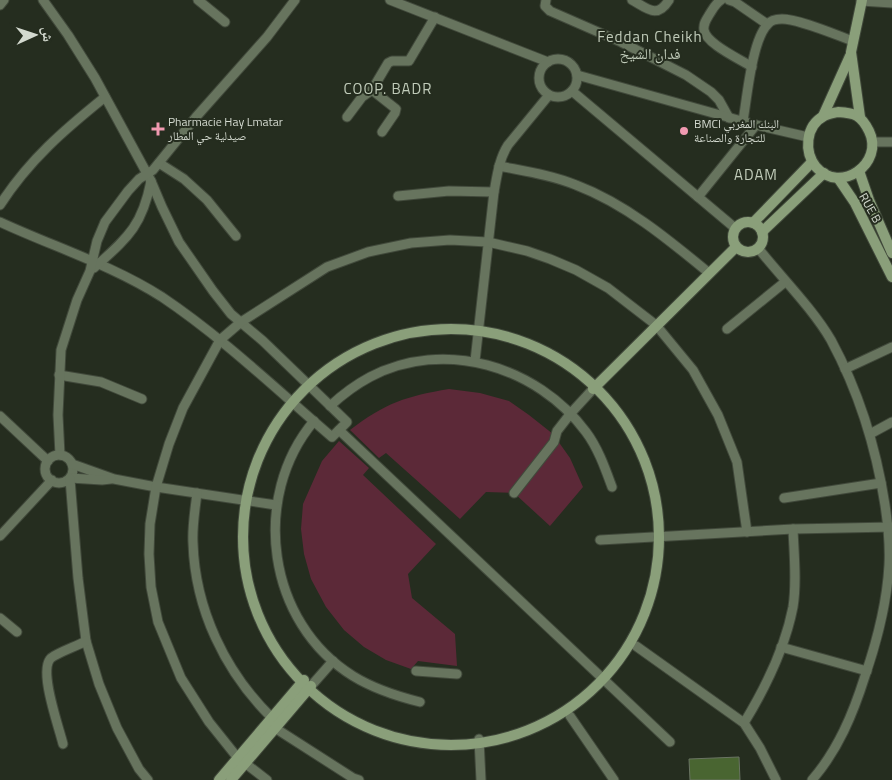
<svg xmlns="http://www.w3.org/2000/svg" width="892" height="780" viewBox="0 0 892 780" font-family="'Titillium Web','Noto Naskh Arabic',sans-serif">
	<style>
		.green { fill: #5c2938 }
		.building { fill: #496531; stroke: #6a7463 }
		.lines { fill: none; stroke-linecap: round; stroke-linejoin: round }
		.street-casing { stroke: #41493b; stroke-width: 11 }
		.secondary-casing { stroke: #41493b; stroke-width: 12 }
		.street { stroke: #67745e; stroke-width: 9 }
		.secondary { stroke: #8a9f7a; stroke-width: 10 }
		.poi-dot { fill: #f19ab1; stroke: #252d1f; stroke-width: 2 }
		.labels { text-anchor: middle; stroke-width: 4; stroke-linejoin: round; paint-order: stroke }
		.poi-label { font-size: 12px; fill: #d3d9cf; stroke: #252d1f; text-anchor: start }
		.street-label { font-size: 12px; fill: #d3d9cf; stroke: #252d1f }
		.quarter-label { font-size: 15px; letter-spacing: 1px; fill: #c0cbb9; stroke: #252d1f }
	</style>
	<rect width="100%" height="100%" fill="#252d1f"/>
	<g class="green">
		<path d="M 449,389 L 480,393 L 509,401 L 529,415 L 553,434 L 570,458 L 583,487 L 550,526 L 514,493 L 486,492 L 460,519 L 386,453 L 379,458 L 350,430 C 385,403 407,396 449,389 Z"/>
		<path d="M 339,441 L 369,468 L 363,475 L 436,544 L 408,574 L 412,598 L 455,634 L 457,666 L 418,661 L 411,669 L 386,660 L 364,647 L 344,630 L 326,607 L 311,579 L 304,554 L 301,529 L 303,504 L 322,461 Z"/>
	</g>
	<path class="building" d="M 739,757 L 740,780 L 690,780 L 689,759 Z"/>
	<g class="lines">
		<g class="street-casing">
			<g id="street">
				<path d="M 198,0 L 225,22"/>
				<path d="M 390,0 L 548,62"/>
				<path d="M 546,0 L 545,6 L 550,11 L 621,42 L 686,75 L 711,92 L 719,100 L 729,118"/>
				<path d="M 632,0 C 648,9 657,19 669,0"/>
				<path d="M 721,0 C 715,4 713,9 709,15 C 706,20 703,24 704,30 C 706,44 740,59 752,67"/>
				<path d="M 729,0 L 735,2 L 767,24"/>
				<path d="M 861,1 L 892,3"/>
				<path d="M 0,5 L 4,0"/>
				<circle cx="558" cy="78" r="19"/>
				<path d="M 577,75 L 756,125 L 808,137"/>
				<path d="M 372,90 L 388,63 L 392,61 L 409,61 L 435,17"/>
				<path d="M 572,91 L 735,228"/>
				<path d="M 347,117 L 362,97 L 372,90 L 396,109 L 395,113 L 382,132"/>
				<path d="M 743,121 C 747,98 752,39 768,24 C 771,20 778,19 782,19 C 799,19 836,35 853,41"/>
				<path d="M 872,142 L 892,142"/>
				<path d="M 159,163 L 184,179 L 207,200 L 236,236"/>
				<path d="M 499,166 C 524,171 552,175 576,185 C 626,204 669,240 709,273"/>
				<path d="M 398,196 L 449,191 L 494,192"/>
				<path d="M 698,197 L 756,125"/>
				<path d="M 0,205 C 29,160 64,130 105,97"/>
				<path d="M 0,222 C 54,247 112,265 162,297 C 223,338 276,389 332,437 L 347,422 L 263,341 L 231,314 L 213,291 L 179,242 L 162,207 L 151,181 L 95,78 L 68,35 L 43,0"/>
				<path d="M 758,248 C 781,277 813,309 831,340 C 859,392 876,447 885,505 C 888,525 890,546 889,565 C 887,603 877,641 865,676 C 853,714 838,750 812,780"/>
				<path d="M 94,268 C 127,238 142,227 151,181"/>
				<path d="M 727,329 L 785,282"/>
				<path d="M 475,361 L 494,192 C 497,176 499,159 508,145 L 549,95"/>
				<path d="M 845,369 L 892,347"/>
				<path d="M 59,375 L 101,382 L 142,399"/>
				<path d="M 330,406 C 342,395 355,385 370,377 C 444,338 537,366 586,432 C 598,448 605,468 612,487"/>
				<path d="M 0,416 L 48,461"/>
				<path d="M 314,421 C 250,497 267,623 353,676 C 374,689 396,696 420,702"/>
				<path d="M 339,430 L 670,742"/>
				<path d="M 870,434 L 892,422"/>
				<path d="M 60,455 L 58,415 L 61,350 L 77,300 L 90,271 L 97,241 L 105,222 L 128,191 L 139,179 L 153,170 L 196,117 L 267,37 L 295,0"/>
				<circle cx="59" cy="469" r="14"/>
				<path d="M 72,464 L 114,479 L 156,487 L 276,505"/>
				<path d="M 70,478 L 102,480 L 111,479"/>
				<path d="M 70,479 L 78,578 L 86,641 L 99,684 L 117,728 L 139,769 L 148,780"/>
				<path d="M 197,493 C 195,510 192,527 193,543 C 195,609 225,672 272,718"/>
				<path d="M 514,493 L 554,442 L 557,431 L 571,413 L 593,389"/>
				<path d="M 784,498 L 881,483"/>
				<path d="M 0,536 L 52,480"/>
				<path d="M 600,540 L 793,529 L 892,527"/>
				<path d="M 0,618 L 17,632"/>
				<path d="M 636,646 L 744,723 L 760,748 L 776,780"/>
				<path d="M 781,647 L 867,671"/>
				<path d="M 416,671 L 457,674"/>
				<path d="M 311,686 L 333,661"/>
				<path d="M 570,716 L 614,780"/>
				<path d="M 744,723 C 766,687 785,648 793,607 C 797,582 794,554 793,529"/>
				<path d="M 275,728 L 353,778 L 359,780"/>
				<path d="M 479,739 L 481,780"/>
				<path d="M 63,744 C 59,727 38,670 51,658 C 59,652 77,646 86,641"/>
				<path d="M 267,780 L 237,757 L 209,722 L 181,678 L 158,622 L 151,587 L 149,554 L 150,524 L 156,487 L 169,444 L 183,408 L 220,340 L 241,322 L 327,267 L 368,252 L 411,243 L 450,240 L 488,242 L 527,251 L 550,259 L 576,270 L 608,288 L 656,325 L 693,370 L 718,415 L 737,462 L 747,532"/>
			</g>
		</g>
		<g class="secondary-casing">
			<g id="secondary">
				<path d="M 838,112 C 855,113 861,115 869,131 C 885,163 840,195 816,167 C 804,152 805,126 824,116 C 828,114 834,113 838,112 Z"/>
				<path d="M 823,116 L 850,56"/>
				<path d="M 860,117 L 851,52 L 862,0"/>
				<path d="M 859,171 L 869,200 L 892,253"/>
				<path d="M 838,178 L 855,203 L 892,277"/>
				<circle cx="748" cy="237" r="15"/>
				<path d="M 753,223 L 812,162"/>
				<path d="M 762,232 L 824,173"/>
				<circle cx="451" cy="537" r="208"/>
				<path d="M 593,389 L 736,247"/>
				<path d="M 219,780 L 304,680"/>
				<path d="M 231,780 L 311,686"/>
			</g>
		</g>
		<use href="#street" class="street"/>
		<use href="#secondary" class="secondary"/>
	</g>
	<g class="poi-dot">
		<path d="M155.5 121.5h5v5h5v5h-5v5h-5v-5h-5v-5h5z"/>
		<circle cx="684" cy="131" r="5"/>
	</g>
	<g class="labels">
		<g class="poi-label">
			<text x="168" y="126">Pharmacie Hay Lmatar<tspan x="168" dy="14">صيدلية حي المطار</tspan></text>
			<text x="694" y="128">BMCI البنك المغربي<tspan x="694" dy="14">للتجارة والصناعة</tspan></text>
		</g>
		<g class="street-label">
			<text transform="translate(870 208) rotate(61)" y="4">RUE B</text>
		</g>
		<g class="quarter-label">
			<text x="650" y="42">Feddan Cheikh<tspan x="650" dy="17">فدان الشيخ</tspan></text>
			<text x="388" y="94">COOP. BADR</text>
			<text x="756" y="180">ADAM</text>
		</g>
	</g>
	<g transform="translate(35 35) rotate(87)" stroke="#252d1f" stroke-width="4" paint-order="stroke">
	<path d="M0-4L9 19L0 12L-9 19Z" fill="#d3d9cf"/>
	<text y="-8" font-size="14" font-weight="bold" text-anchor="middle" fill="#d3d9cf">ش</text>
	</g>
</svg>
